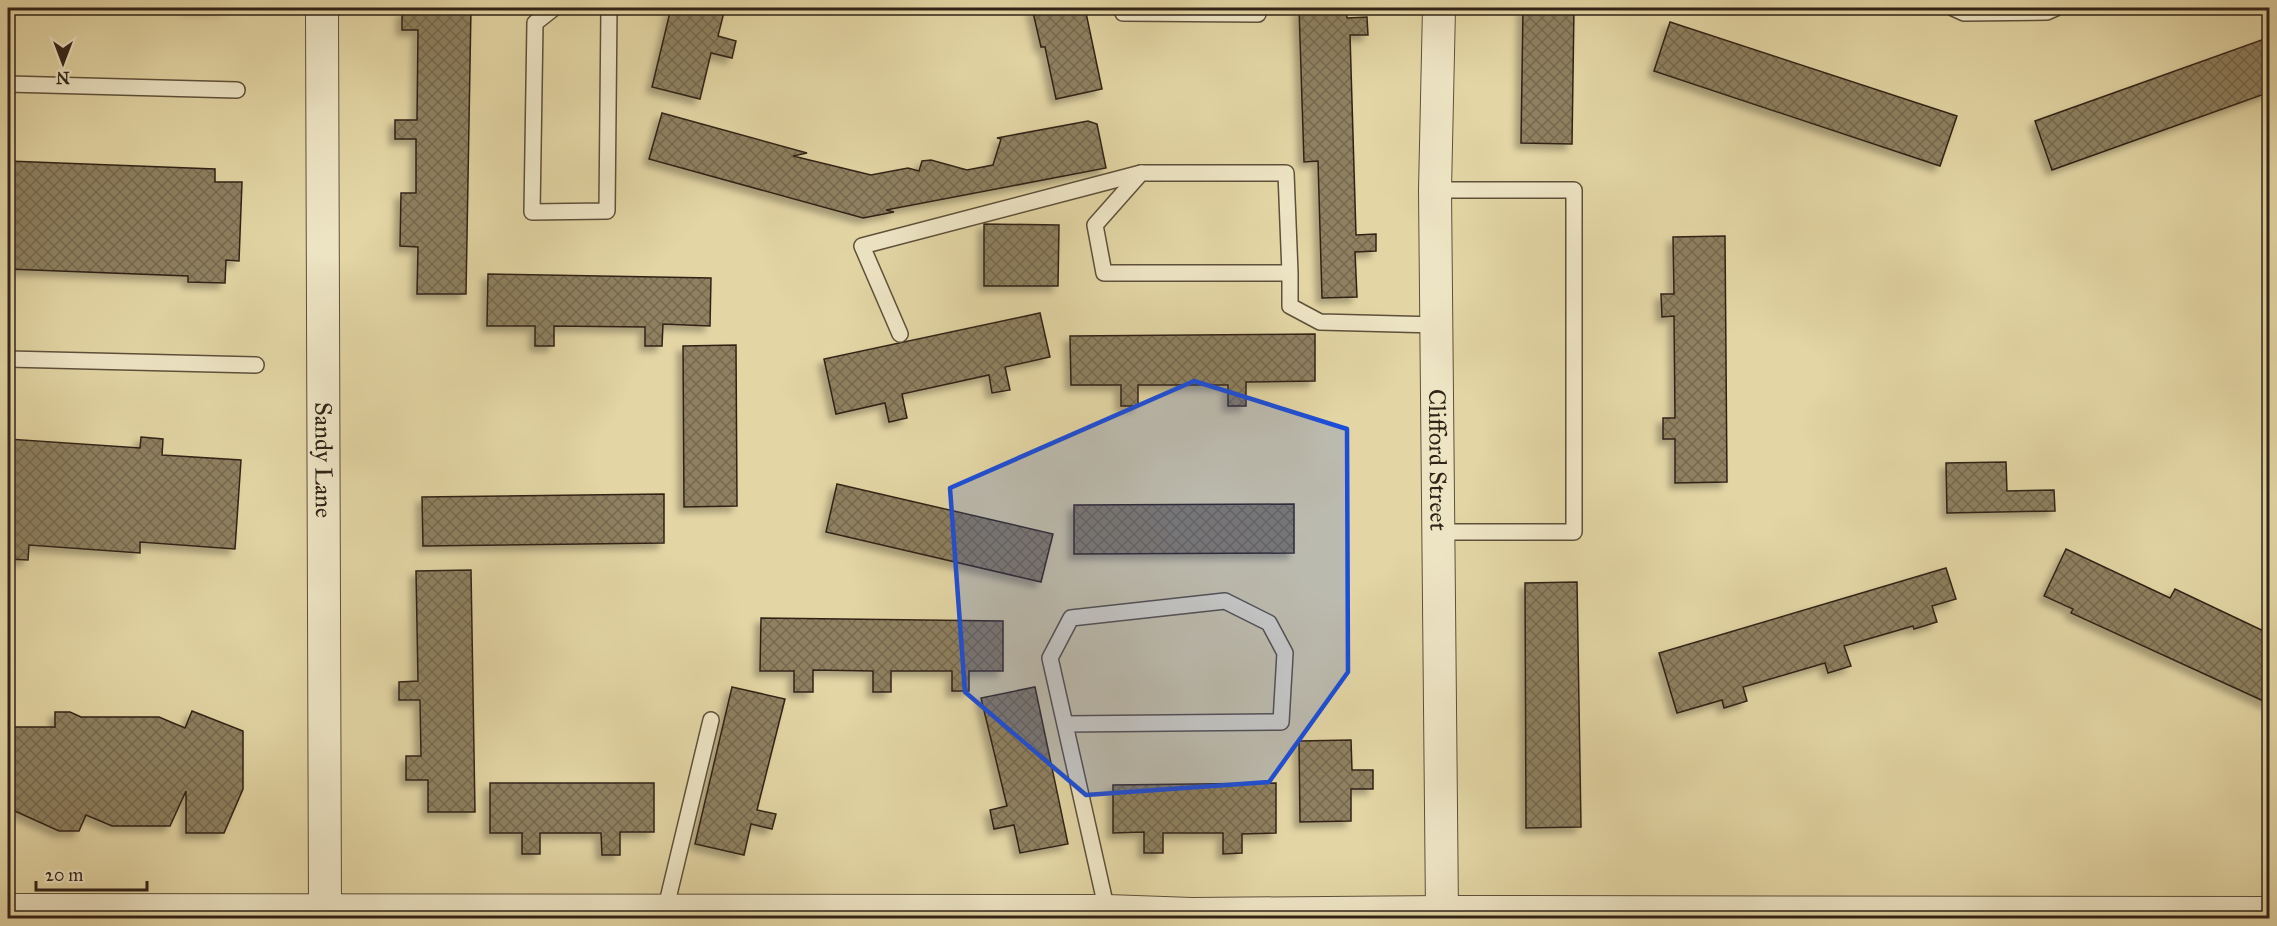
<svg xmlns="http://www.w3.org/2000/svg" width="2277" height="926" viewBox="0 0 2277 926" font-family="'IM FELL Great Primer',serif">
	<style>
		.building { fill: url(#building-cross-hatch); stroke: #312317; stroke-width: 1.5; filter: url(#shadow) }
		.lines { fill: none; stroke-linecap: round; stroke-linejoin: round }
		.service-casing { stroke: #5e503a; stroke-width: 18 }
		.minor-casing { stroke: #5e503a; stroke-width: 34 }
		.service { stroke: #ede4c4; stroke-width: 15 }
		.minor { stroke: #ede4c4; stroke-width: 32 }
		.marked { fill: #1d4ed8; fill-opacity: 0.2; stroke: #1d4ed8; stroke-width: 4.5; stroke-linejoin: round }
		.labels { text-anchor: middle; stroke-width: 6; stroke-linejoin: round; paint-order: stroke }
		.street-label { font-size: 24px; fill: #312317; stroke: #ede4c4 }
	</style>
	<defs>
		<pattern id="building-cross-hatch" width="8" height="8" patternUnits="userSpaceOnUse" patternTransform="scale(1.5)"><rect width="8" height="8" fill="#8e8060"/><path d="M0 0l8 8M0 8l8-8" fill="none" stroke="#75684e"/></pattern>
		<filter id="shadow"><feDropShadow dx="-5.5" dy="5.5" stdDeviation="3" flood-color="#0004"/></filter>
	</defs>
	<rect width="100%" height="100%" fill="#e3d5a4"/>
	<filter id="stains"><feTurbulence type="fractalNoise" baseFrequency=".00333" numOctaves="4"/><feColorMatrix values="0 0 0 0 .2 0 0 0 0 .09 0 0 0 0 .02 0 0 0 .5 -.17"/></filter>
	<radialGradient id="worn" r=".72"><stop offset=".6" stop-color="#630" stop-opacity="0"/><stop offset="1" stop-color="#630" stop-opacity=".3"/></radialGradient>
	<g class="building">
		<rect x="187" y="8" width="39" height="1"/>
		<path d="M 421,8 L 471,8 L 466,294 L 417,294 L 418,247 L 400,246 L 401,193 L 416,193 L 416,139 L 395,139 L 395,120 L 417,120 L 418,30 L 402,30 L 402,11 L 421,11 Z"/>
		<path d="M 671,8 L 725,8 L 718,36 L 736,41 L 732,58 L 711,53 L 700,99 L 652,87 Z"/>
		<path d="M 1032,8 L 1085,8 L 1102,89 L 1056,99 L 1045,47 L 1041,47 Z"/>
		<path d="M 1299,8 L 1346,8 L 1347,18 L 1367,17 L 1368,35 L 1350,35 L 1356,235 L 1376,234 L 1376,251 L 1355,252 L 1357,297 L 1322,298 L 1318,161 L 1304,162 Z"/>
		<path d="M 1523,8 L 1574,8 L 1572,144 L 1521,143 Z"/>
		<path d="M 1670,22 L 1957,116 L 1940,166 L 1654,71 Z"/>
		<path d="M 2270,37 L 2270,92 L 2052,170 L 2035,121 Z"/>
		<path d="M 662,113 L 807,153 L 793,156 L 871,175 L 908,168 L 919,171 L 922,161 L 931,160 L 967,170 L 993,165 L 1001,139 L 997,138 L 1088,121 L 1097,124 L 1106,168 L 886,210 L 894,212 L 863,218 L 649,159 Z"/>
		<path d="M 8,161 L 215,169 L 215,182 L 242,182 L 239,261 L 226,260 L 225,283 L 188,282 L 188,276 L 8,269 Z"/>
		<path d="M 984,224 L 1059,225 L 1058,286 L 984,286 Z"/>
		<path d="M 1725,236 L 1727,482 L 1675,483 L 1675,439 L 1663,439 L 1663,418 L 1675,418 L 1674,316 L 1662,317 L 1661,294 L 1674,294 L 1673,237 Z"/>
		<path d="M 488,274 L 711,278 L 710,326 L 663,324 L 662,346 L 645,346 L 645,327 L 554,326 L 554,346 L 535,346 L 535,326 L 487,326 Z"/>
		<path d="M 1040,313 L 1050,357 L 1005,367 L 1010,390 L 992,393 L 989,375 L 902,394 L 907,418 L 889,422 L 885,403 L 836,414 L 824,359 Z"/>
		<path d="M 1315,334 L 1315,381 L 1246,382 L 1246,406 L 1228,406 L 1228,385 L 1138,385 L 1138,406 L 1121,406 L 1121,385 L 1071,385 L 1070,336 Z"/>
		<path d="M 736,345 L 737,506 L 684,507 L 683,346 Z"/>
		<path d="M 141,437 L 163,439 L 162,455 L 241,460 L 235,549 L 140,542 L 140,553 L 29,545 L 28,560 L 8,559 L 8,439 L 140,448 Z"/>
		<path d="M 2006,462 L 2007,491 L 2054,490 L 2055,511 L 1947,513 L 1946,463 Z"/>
		<path d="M 837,484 L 1053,534 L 1041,582 L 826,532 Z"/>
		<path d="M 664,494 L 664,543 L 423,546 L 422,497 Z"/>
		<path d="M 1294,504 L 1294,553 L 1074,554 L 1074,505 Z"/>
		<path d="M 2066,549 L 2170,598 L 2175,589 L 2270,634 L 2270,704 L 2071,613 L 2073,609 L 2044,596 Z"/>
		<path d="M 1946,568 L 1956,599 L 1932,606 L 1937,622 L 1914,629 L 1913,626 L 1844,646 L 1851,666 L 1828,673 L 1825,663 L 1743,687 L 1747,701 L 1724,708 L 1722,700 L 1677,713 L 1659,653 Z"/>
		<path d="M 471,570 L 475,812 L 428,812 L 428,780 L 406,780 L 406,756 L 421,756 L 420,700 L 399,700 L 399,682 L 418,681 L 416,571 Z"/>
		<path d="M 1577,582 L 1581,827 L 1526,828 L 1525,583 Z"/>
		<path d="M 761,618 L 1003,621 L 1003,671 L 969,671 L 969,691 L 952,691 L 952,671 L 891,671 L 891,692 L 873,692 L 873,671 L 813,670 L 813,692 L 794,692 L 794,671 L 760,671 Z"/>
		<path d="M 732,687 L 785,699 L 757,810 L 776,814 L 772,829 L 751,824 L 744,855 L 695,844 Z"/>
		<path d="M 1035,687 L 1068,844 L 1020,853 L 1014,825 L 994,829 L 990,810 L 1007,806 L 981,698 Z"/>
		<path d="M 192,711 L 243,731 L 243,789 L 224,833 L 186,833 L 186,791 L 170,826 L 112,826 L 86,815 L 79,831 L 59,831 L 8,808 L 8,727 L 55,727 L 55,712 L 70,712 L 81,717 L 159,717 L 185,728 Z"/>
		<path d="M 1351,740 L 1352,770 L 1373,770 L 1373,789 L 1351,789 L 1351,821 L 1300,822 L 1299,741 Z"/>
		<path d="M 490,783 L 654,783 L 654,832 L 620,832 L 620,855 L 602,855 L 601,833 L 540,833 L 540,854 L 522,854 L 522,833 L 490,833 Z"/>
		<path d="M 1276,783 L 1276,833 L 1242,834 L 1242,853 L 1223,854 L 1223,833 L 1163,833 L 1163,853 L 1144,853 L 1144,832 L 1113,833 L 1113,785 Z"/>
	</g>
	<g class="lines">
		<g class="service-casing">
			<g id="service">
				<path d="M 554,8 L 535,23 L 532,212 L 607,211 L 609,8"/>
				<path d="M 1121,8 L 1123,13 L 1258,14"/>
				<path d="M 1953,8 L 1964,13 L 2047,12 L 2056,8"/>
				<path d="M 8,84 L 237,90"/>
				<path d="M 1435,190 L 1574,190 L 1574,532 L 1439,532"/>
				<path d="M 1290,273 L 1286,173 L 1141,173 L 1095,225 L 1104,273 L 1290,273 L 1290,306 L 1320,322 L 1437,325"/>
				<path d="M 900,334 L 862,246 L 1141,173"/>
				<path d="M 8,359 L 256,365"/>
				<path d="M 1065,724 L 1281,722 L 1285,653 L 1269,623 L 1225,601 L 1071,618 L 1050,658 L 1107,911"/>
				<path d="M 665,911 L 711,720"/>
			</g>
		</g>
		<g class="minor-casing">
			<g id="minor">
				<path id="s1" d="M 322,8 L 325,911"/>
				<path id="s2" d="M 1439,8 L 1435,190 L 1442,912"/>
				<path d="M 8,910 L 1107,911 L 1192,914 L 1442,912 L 2270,913"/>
			</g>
		</g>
		<use href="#service" class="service"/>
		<use href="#minor" class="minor"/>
	</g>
	<path class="marked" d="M 1194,381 L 1347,429 L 1348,672 L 1269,782 L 1086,795 L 965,692 L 950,488 Z"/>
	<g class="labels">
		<g class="street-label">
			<text dy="8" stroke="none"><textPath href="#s1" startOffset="452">Sandy Lane</textPath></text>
			<text dy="8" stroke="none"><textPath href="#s2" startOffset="452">Clifford Street</textPath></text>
		</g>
	</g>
	<rect width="2277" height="926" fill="none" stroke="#e3d5a4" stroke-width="30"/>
	<rect x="9" y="9" width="2259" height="908" fill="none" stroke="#312317" stroke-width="3"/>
	<rect x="15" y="15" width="2247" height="896" fill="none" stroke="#312317" stroke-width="1.5"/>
	<g transform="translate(63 63) rotate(180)" stroke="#ede4c4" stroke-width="4.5" paint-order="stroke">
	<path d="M0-4.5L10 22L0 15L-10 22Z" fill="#312317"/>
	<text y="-9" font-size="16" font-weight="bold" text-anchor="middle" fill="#312317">N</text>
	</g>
	<path d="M36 881v9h111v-9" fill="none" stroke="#312317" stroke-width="3"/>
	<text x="45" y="881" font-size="18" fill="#312317" stroke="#ede4c4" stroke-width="4.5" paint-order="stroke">20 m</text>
	<rect width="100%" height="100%" filter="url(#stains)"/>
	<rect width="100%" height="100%" fill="url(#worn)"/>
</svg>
